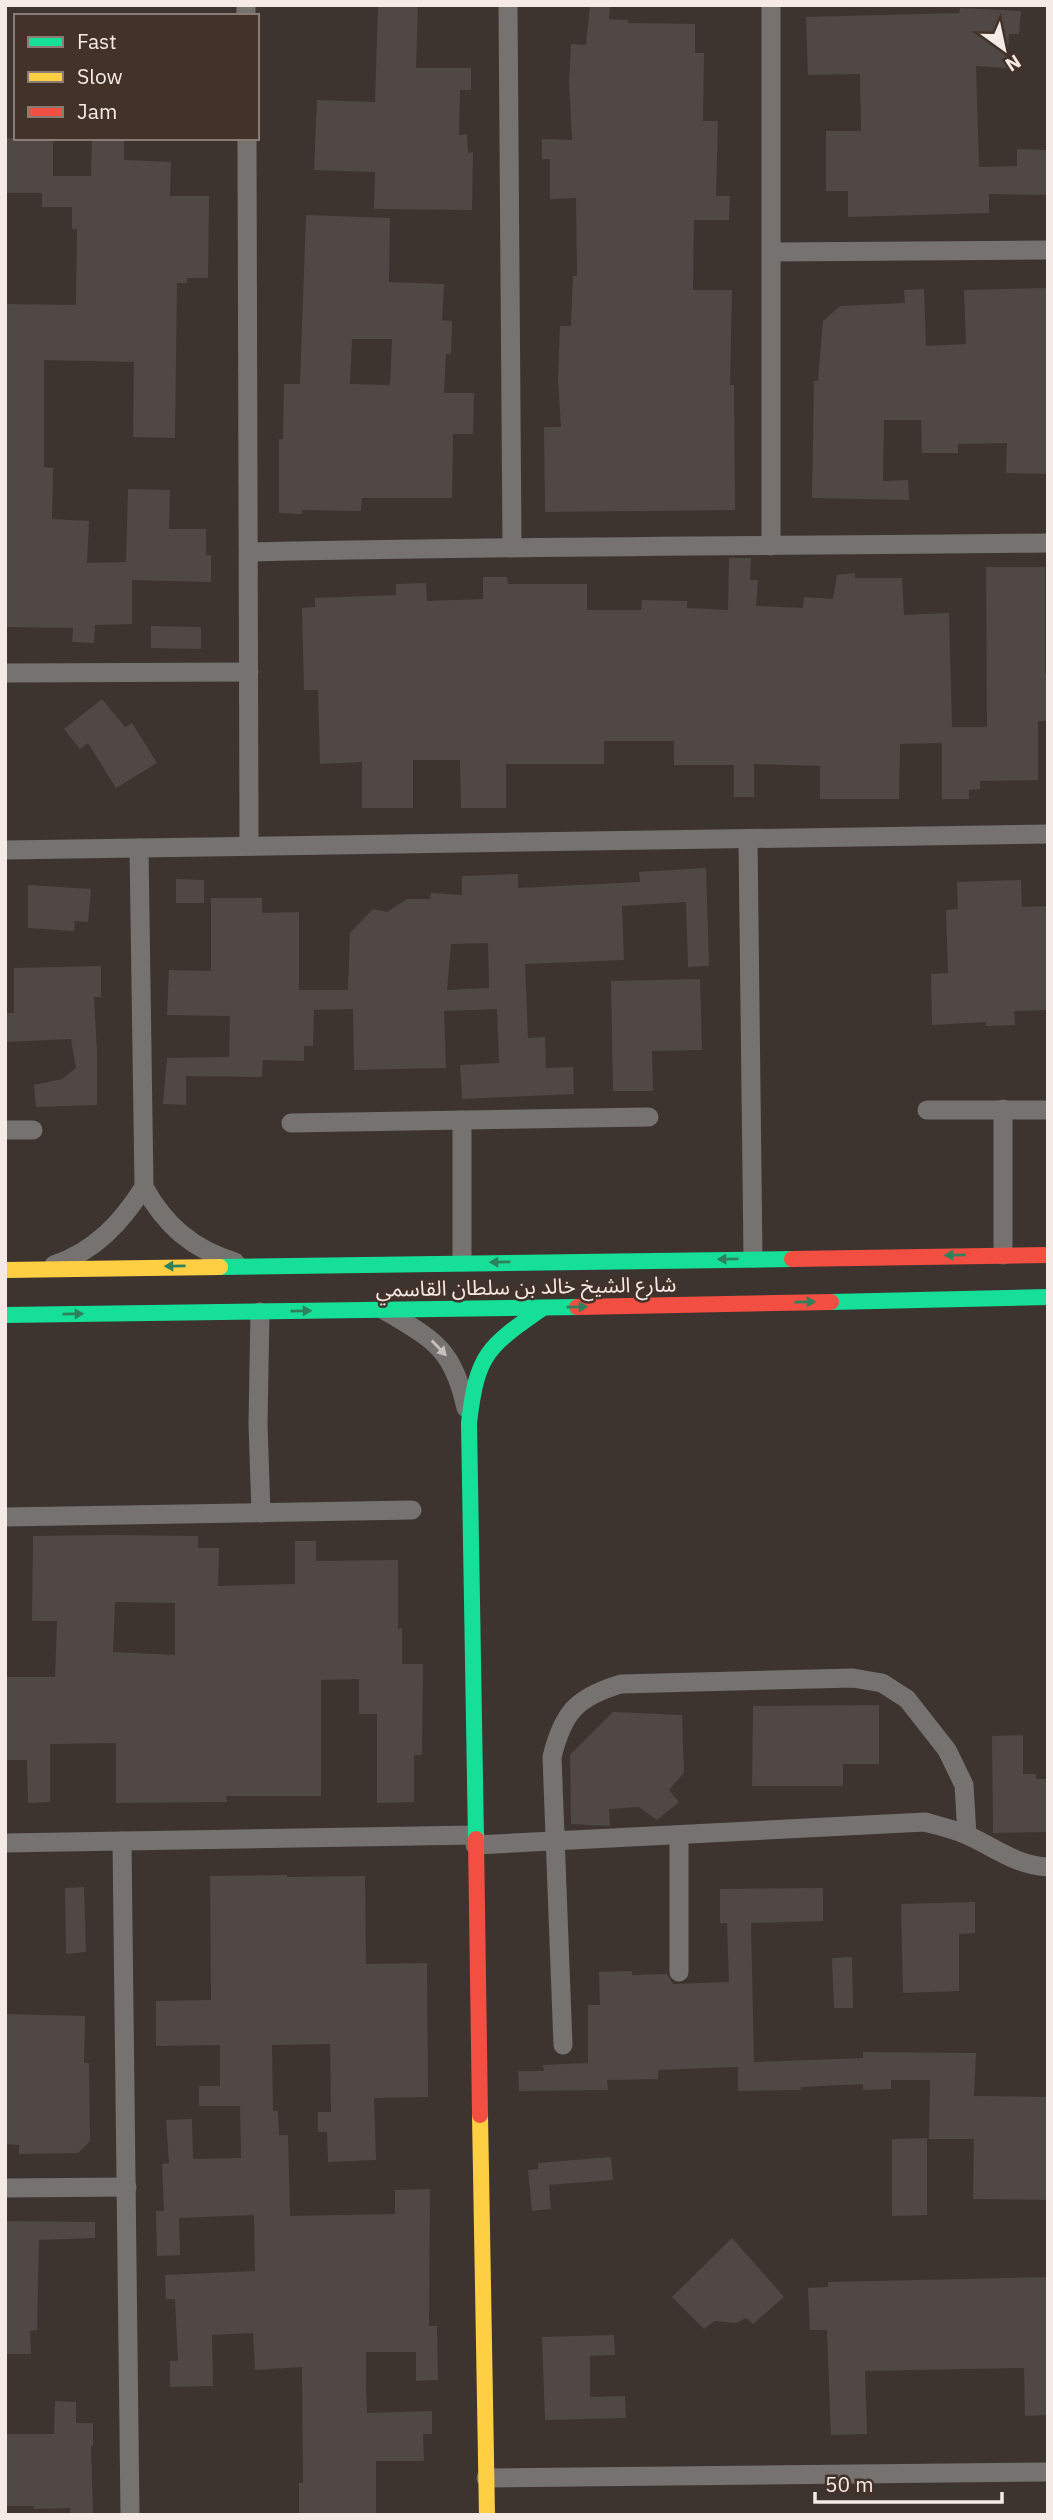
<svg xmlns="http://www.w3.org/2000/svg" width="1053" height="2520" viewBox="0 0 1053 2520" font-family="'IBM Plex Sans','Noto Sans Arabic',sans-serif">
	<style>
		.building { fill: #4f4844; fill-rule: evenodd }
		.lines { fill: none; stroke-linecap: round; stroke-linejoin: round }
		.street { stroke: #767270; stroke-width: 19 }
		.fast { stroke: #16e098; stroke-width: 16 }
		.slow { stroke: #ffcf43; stroke-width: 16 }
		.jam { stroke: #f24e42; stroke-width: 16 }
		.oneway { fill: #2f805c }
		.oneway2 { fill: #c9c0bc }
		.labels { text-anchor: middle; stroke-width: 5; stroke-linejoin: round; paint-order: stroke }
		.street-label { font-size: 21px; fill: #f5eae5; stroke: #43322a }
	</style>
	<rect width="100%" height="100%" fill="#3d3430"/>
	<g class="building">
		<path d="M 378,5 L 418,5 L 416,68 L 471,68 L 471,90 L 460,90 L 459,135 L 467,134 L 468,153 L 473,152 L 472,210 L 374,209 L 375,172 L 314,170 L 317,100 L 375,102 Z"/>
		<path d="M 590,5 L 610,5 L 609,19 L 628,20 L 628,23 L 695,24 L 695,53 L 704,53 L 703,121 L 718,121 L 716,196 L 730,196 L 729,220 L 694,220 L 693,290 L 732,290 L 730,385 L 734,385 L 735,510 L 545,512 L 544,427 L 561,427 L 558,379 L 560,326 L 571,326 L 573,276 L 577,276 L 576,198 L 550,199 L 550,159 L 542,159 L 542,139 L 572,140 L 569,82 L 571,44 L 586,45 Z"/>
		<path d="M 960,8 L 1021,11 L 1019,34 L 1009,34 L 1007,68 L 976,66 L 979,167 L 1017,166 L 1017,149 L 1048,150 L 1048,195 L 989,194 L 989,213 L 848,217 L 848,191 L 826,191 L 826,131 L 861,131 L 860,74 L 808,75 L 806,17 L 959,13 Z"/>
		<path d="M 5,138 L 53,138 L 53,176 L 91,176 L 92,138 L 124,138 L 124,160 L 171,162 L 170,196 L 209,196 L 208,278 L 187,278 L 187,283 L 177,283 L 175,438 L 133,437 L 134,362 L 44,360 L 44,467 L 53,468 L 52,519 L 89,521 L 87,563 L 126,562 L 128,489 L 170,490 L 169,529 L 206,529 L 206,555 L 211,555 L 211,582 L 132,580 L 132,624 L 95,625 L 94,643 L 72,642 L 73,628 L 5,627 L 5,304 L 76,305 L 77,229 L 72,229 L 72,207 L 42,207 L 42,193 L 5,193 Z"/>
		<path d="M 306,215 L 390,218 L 389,282 L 444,284 L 442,320 L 452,321 L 451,354 L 446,354 L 444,393 L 474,393 L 473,434 L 453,434 L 452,498 L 362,498 L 361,511 L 302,510 L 302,514 L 279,513 L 279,439 L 283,439 L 284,384 L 300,384 ZM 352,339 L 392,339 L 390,385 L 350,384 Z"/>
		<path d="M 1048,288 L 1048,474 L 1006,473 L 1007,443 L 958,444 L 958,453 L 922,453 L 921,420 L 884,420 L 883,481 L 908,480 L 909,500 L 812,498 L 814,381 L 818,381 L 823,321 L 840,306 L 905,303 L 904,290 L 924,289 L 926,346 L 966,344 L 964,290 Z"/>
		<path d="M 729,558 L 751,558 L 750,580 L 758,580 L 756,606 L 803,608 L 804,597 L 833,599 L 837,575 L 855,573 L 855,578 L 902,578 L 904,615 L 949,613 L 952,727 L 987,727 L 986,567 L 1045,567 L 1045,673 L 1048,673 L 1048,721 L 1038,721 L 1038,780 L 980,781 L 980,789 L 969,790 L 969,799 L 942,799 L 942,743 L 900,744 L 899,799 L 820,799 L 820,766 L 754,764 L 754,797 L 734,797 L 734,765 L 674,765 L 674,741 L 604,741 L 604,764 L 506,764 L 506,808 L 461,808 L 460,760 L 413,760 L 413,808 L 362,808 L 362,762 L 320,764 L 318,690 L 304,690 L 302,608 L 315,607 L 315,598 L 396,595 L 396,584 L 426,583 L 427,601 L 483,599 L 483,577 L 507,577 L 508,584 L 587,584 L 587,610 L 641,610 L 642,600 L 687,601 L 687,608 L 728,610 Z"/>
		<path d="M 151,626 L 201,627 L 201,649 L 151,648 Z"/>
		<path d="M 102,699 L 125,727 L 132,723 L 157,763 L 116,788 L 88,743 L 80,749 L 64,729 Z"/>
		<path d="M 706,868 L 709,966 L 688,967 L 686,902 L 622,906 L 624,960 L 525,964 L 528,1038 L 545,1037 L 546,1068 L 573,1067 L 574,1094 L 462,1099 L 460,1065 L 499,1063 L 497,1009 L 444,1011 L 446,1068 L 354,1070 L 353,1009 L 314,1010 L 313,1046 L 304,1046 L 304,1061 L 263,1060 L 262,1077 L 186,1076 L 186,1105 L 163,1104 L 167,1058 L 229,1057 L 230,1016 L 167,1015 L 169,970 L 211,971 L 211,898 L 262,898 L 262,913 L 299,912 L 299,990 L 348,990 L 350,933 L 373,909 L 387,912 L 407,899 L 430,899 L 431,893 L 462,895 L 462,876 L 518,874 L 518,888 L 640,882 L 639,872 ZM 488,943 L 489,988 L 447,990 L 451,944 Z"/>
		<path d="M 176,879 L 204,880 L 204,903 L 176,903 Z"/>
		<path d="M 1021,880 L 1022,907 L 1048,906 L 1048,1010 L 1014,1011 L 1015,1025 L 986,1026 L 986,1022 L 932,1025 L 931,974 L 948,973 L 946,910 L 958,909 L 957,882 Z"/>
		<path d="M 28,885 L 91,889 L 88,922 L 75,921 L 74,931 L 28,928 Z"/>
		<path d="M 101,966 L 101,997 L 94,997 L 97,1052 L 97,1105 L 36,1107 L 34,1085 L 62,1079 L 76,1068 L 71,1039 L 5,1042 L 5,1013 L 14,1013 L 14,968 Z"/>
		<path d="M 700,979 L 702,1050 L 652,1051 L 653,1091 L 613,1091 L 611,981 Z"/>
		<path d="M 113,1535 L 198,1536 L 198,1548 L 219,1548 L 218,1586 L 295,1584 L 295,1541 L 316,1541 L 316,1561 L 398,1560 L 398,1629 L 402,1628 L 402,1664 L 423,1664 L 422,1755 L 414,1755 L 414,1802 L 377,1803 L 377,1714 L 359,1714 L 359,1679 L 321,1680 L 321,1796 L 226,1796 L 227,1802 L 116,1803 L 116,1743 L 50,1744 L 50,1802 L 28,1803 L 27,1760 L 5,1760 L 5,1677 L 55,1677 L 57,1621 L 32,1621 L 33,1536 ZM 115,1602 L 175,1603 L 175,1655 L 113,1652 Z"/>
		<path d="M 879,1705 L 879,1764 L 843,1764 L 843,1786 L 752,1786 L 753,1706 Z"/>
		<path d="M 613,1712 L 682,1715 L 684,1773 L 669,1790 L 679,1802 L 657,1820 L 639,1807 L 609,1809 L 610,1826 L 571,1824 L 570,1755 Z"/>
		<path d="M 1023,1735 L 1023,1774 L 1036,1774 L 1036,1779 L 1048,1779 L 1048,1832 L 993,1833 L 992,1736 Z"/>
		<path d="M 287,1875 L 287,1877 L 365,1876 L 366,1964 L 427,1963 L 428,2097 L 374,2098 L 376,2160 L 328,2162 L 327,2132 L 318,2132 L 318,2112 L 331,2112 L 330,2044 L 272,2045 L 273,2111 L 278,2111 L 279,2135 L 288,2135 L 290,2216 L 395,2214 L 395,2190 L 430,2189 L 429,2326 L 437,2326 L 438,2380 L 416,2381 L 416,2352 L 366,2352 L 366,2385 L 367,2413 L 432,2411 L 432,2434 L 423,2434 L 424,2461 L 376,2461 L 376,2515 L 299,2515 L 299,2483 L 303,2483 L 302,2367 L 255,2370 L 253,2333 L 212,2335 L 213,2386 L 170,2387 L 170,2361 L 178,2361 L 175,2299 L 166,2299 L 165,2275 L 255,2271 L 254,2215 L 179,2218 L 180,2255 L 157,2256 L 156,2211 L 164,2211 L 162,2164 L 169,2163 L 166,2120 L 192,2119 L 193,2159 L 241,2158 L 240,2106 L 199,2106 L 199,2086 L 220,2086 L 220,2045 L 156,2046 L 156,2001 L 211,2000 L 210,1876 Z"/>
		<path d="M 84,1887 L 86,1952 L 66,1954 L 65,1888 Z"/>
		<path d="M 823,1888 L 823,1921 L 751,1923 L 754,2062 L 863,2058 L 863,2052 L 976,2053 L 974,2096 L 1048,2097 L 1048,2200 L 973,2199 L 974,2139 L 929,2139 L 930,2080 L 891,2080 L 891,2089 L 863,2090 L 863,2084 L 801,2087 L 801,2090 L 738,2091 L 738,2067 L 658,2070 L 658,2079 L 607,2080 L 608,2090 L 519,2091 L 518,2071 L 544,2071 L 543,2065 L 588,2063 L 588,2005 L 600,2005 L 599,1972 L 632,1971 L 632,1975 L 667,1974 L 673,1984 L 729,1982 L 727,1923 L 720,1923 L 720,1889 Z"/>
		<path d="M 975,1902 L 975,1933 L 959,1934 L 959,1991 L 903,1993 L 901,1904 Z"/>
		<path d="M 852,1957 L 853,2008 L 834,2008 L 832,1958 Z"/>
		<path d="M 5,2014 L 85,2016 L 84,2063 L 89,2063 L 90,2141 L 78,2153 L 19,2154 L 19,2145 L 5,2144 Z"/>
		<path d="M 927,2138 L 927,2215 L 892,2216 L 892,2139 Z"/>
		<path d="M 611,2157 L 613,2180 L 549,2185 L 551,2209 L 532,2211 L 528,2170 L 538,2169 L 538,2163 Z"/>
		<path d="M 5,2221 L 95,2222 L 95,2238 L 39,2240 L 37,2330 L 30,2331 L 31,2354 L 5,2354 Z"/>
		<path d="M 732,2238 L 784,2297 L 753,2324 L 746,2318 L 736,2323 L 715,2321 L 704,2329 L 672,2297 Z"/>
		<path d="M 1048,2277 L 1048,2415 L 1025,2416 L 1024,2368 L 865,2371 L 867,2434 L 831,2435 L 827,2330 L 810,2330 L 808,2288 L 828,2287 L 828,2282 Z"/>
		<path d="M 614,2335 L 615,2355 L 590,2356 L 590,2397 L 625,2396 L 626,2418 L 545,2420 L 542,2337 Z"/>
		<path d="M 55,2401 L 76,2402 L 76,2423 L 93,2423 L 93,2446 L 91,2446 L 93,2515 L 70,2515 L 70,2508 L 34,2509 L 34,2506 L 5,2506 L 5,2434 L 54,2434 Z"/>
	</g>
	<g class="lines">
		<g class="street">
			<path d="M 246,5 L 246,16"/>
			<path d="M 508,5 L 512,546"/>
			<path d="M 247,138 L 249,846"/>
			<path d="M 772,252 L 1048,250"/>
			<path d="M 771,546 L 771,5"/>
			<path d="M 249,552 C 515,546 781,546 1048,543"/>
			<path d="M 5,673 L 249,672"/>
			<path d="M 748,839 L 753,1258"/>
			<path d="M 139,848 L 144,1187 C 165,1225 192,1249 235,1262"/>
			<path d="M 5,850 L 1048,834"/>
			<path d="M 1003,1109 L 1003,1255"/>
			<path d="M 927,1110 L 1048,1110"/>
			<path d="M 462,1120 L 462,1262"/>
			<path d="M 291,1123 L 649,1117"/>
			<path d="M 5,1130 L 33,1130"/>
			<path d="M 54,1265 C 95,1251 121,1223 144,1187"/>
			<path d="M 384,1310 C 434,1340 453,1348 466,1408"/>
			<path d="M 260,1312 L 258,1424 L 261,1513"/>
			<path d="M 5,1517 L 412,1510"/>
			<path d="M 679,1835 L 679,1972"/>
			<path d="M 122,1841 L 130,2515"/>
			<path d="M 5,1843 L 475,1835"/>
			<path d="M 475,1845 L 925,1822 C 939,1826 953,1829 967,1835 C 994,1847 1017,1866 1048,1867"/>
			<path d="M 563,2045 L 552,1757 C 563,1712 577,1697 621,1684 L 853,1678 L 882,1683 L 907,1699 L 947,1750 L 964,1785 L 967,1835"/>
			<path d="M 5,2188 L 127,2187"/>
			<path d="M 486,2478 L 1048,2472"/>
		</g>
		<g class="fast">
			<path d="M 220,1267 L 792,1259"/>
			<path d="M 831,1302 L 1048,1297"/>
			<path d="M 5,1315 L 577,1307"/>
			<path d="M 476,1839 L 469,1423 C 477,1354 487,1347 543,1308"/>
		</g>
		<g class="slow">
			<path d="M 5,1270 L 220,1267"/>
			<path d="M 480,2115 L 487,2515"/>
		</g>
		<g class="jam">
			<path d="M 792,1259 L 1048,1255"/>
			<path d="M 577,1307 L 831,1302"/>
			<path d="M 476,1839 L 480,2115"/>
		</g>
	</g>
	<defs><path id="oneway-solid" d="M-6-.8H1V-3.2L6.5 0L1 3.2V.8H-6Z" transform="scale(1.75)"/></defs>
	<g class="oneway">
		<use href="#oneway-solid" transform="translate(955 1255) rotate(179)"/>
		<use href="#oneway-solid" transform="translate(728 1259) rotate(179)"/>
		<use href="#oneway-solid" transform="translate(500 1262) rotate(179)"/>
		<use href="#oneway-solid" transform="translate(175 1266) rotate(179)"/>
		<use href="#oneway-solid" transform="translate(805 1302) rotate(-1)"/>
		<use href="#oneway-solid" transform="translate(577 1307) rotate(-1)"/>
		<use href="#oneway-solid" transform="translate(301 1311) rotate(-1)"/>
		<use href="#oneway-solid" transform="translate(73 1314) rotate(-1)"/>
	</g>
	<use class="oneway2" href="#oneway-solid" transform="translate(439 1348) rotate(46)"/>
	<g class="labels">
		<g class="street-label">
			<text transform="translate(526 1287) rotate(-1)" y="7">شارع الشيخ خالد بن سلطان القاسمي</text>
		</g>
	</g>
	<rect width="1053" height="2520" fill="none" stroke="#f5eae5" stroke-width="14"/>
	<rect x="14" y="14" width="245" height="126" fill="#43322a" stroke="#8a7c75" stroke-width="2"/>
	<rect x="28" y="37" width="35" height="10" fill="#16e098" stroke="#8a7c75" stroke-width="2"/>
	<text x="77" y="49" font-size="21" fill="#f5eae5">Fast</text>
	<rect x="28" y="72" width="35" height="10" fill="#ffcf43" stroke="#8a7c75" stroke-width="2"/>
	<text x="77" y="84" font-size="21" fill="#f5eae5">Slow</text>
	<rect x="28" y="107" width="35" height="10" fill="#f24e42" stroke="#8a7c75" stroke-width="2"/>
	<text x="77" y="119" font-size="21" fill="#f5eae5">Jam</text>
	<g transform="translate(1004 49) rotate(147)" stroke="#43322a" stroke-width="5" paint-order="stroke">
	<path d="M0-5L12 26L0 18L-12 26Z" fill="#f5eae5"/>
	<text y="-10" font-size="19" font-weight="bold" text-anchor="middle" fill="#f5eae5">N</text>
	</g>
	<path d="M815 2492v10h187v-10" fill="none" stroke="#f5eae5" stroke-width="3.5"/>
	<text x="825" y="2492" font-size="21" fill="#f5eae5" stroke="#43322a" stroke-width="5" paint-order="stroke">50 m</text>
</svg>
